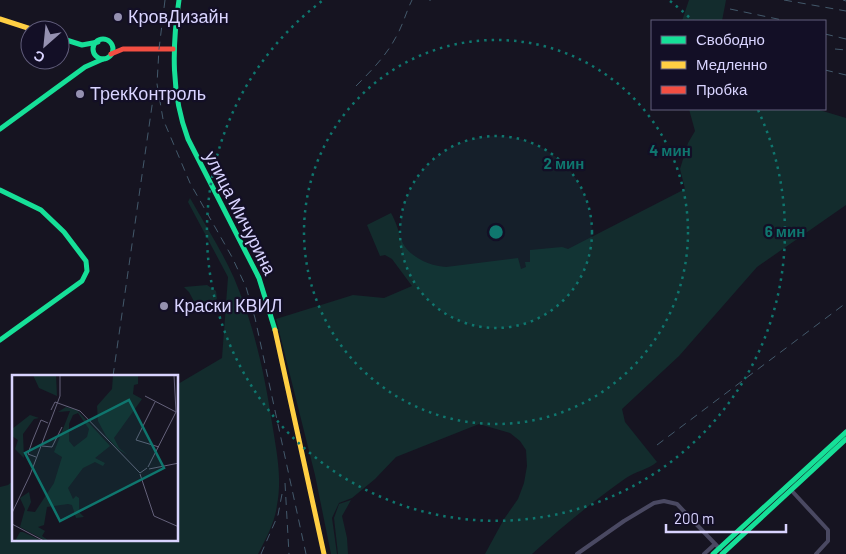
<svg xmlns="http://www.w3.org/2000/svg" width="846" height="554" viewBox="0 0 846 554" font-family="Barlow,sans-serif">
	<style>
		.green { fill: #132c2d }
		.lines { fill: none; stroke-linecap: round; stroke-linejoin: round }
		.street { stroke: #4a4962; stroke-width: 4 }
		.fast { stroke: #16e098; stroke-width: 5 }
		.slow { stroke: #ffcf43; stroke-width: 5 }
		.jam { stroke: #f24e42; stroke-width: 5 }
		.rail { stroke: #43596b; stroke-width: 1; stroke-dasharray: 8 6; stroke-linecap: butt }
		.ring { fill: none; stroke: #0f766e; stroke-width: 2.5; stroke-dasharray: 2.5 5 }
		.poi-dot { fill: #9591b1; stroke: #130f26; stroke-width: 2 }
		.labels { text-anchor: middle; stroke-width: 4.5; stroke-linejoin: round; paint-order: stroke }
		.poi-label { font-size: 18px; fill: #d9d4ff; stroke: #130f26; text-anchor: start }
		.street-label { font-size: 18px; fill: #d9d4ff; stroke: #130f26 }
		.inset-road { fill: none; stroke: #64617a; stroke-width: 1 }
		.view { fill: #0f766e; fill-opacity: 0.15; stroke: #0f766e; stroke-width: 2.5 }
		.inset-edge { fill: none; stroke: #d9d4ff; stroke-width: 2.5 }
		.centre { fill: #0f766e; stroke: #130f26; stroke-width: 2.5 }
		.ring-label { font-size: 15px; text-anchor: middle; font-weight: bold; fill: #0f766e; stroke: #130f26; stroke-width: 4.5; stroke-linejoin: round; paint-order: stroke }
	</style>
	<rect width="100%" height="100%" fill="#161421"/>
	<g class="green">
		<path d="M 689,0 L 726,0 L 722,21 L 682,21 Z"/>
		<path d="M 689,109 L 816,109 L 846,118 L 846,205 L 757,267 L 679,356 L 622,409 L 625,422 L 657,462 C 647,470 636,471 626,478 C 593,501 562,527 532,554 L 485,554 L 504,519 L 518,499 L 524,483 L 527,466 L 526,450 L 520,441 L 510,433 L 479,424 L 396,457 L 375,479 L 352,498 L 339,503 L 332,518 L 337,554 L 331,554 L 315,475 L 276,319 L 353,295 L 384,298 L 412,286 L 392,259 L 385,255 L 380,256 L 367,225 L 391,213 C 396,222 398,229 401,239 C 407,256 429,266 446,267 L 518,258 L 521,269 L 526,267 L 525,262 L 530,262 L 530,250 L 562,247 L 568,249 L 685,189 L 680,169 L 688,143 L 695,131 Z"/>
		<path d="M 190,198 C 205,225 222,251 234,278 C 255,328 265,376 273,429 C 277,454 282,479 277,505 C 275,522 266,539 258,554 L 0,554 L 0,487 L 8,485 L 14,480 L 14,540 L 178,540 L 178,384 L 222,358 L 228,277 L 188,202 Z"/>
		<path d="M 207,285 L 216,291 L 217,298 L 214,305 L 205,310 L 197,307 L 189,292 L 184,287 Z"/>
		<path d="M 351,500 L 342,516 L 347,538 L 348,554 L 338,554 L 334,518 L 339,504 Z"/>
	</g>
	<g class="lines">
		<g class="street">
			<path d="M 791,490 L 828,530 L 828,541 L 816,554"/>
			<path d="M 577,554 L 624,521 L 654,503 L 664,501 L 677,504 L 720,549"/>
			<path d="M 704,554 L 715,544"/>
		</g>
		<g class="fast">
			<path d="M 179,0 C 172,47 171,94 188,139 L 259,278 L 275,330"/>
			<path d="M 60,38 L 82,45 L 98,42"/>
			<circle cx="103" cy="49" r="10"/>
			<path d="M 0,129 L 85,67 L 103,59"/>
			<path d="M 0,190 L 41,210 L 64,232 L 86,261 L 87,271 L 82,281 L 0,340"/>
			<path d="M 713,554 L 846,432"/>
			<path d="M 722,554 L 846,439"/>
		</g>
		<g class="slow">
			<path d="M 0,19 L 34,30"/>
			<path d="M 275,330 L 324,554"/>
		</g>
		<path class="jam" d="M 111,54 L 123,49 L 173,49"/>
		<g class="rail">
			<path d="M 165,0 L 159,49 L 157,84 L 163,119 L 190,183 L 232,257 L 246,287 L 255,318 L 306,554"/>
			<path d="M 784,0 L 846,11"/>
			<path d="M 843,0 L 846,1"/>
			<path d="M 430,1 L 430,0"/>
			<path d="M 730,9 L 787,21"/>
			<path d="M 825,34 L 846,39"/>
			<path d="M 835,49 L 846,50"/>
			<path d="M 825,70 L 846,75"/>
			<path d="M 356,86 C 371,71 386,56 396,37 C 403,25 406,12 412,0"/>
			<path d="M 113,376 L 154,92"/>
			<path d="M 657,445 L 846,303"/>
			<path d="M 285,483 L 289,554"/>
			<path d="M 261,554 L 278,515 L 282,494"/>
		</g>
	</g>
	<circle cx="496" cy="232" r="96" fill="#0f766e" fill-opacity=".12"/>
	<g class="ring">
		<circle cx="496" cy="232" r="96"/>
		<circle cx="496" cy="232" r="192"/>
		<path d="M670 1A289 289 0 0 1 693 21M758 110A289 289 0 1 1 322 1"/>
	</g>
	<g class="poi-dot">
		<circle cx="118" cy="17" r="5"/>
		<circle cx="80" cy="94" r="5"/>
		<circle cx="164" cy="306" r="5"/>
	</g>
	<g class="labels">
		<g class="poi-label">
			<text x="128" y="23">КровДизайн</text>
			<text x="90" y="100">ТрекКонтроль</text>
			<text x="174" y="312">Краски КВИЛ</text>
		</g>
		<g class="street-label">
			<text transform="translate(240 213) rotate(63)" y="6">улица Мичурина</text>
		</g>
	</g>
	<g transform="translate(12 375)">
		<rect width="166" height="166" fill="#161421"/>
		<path d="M 21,0 L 44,0 L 45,21 L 27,13 ZM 101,0 L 126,0 L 126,9 L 122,10 L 121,19 L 130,24 L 102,63 L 107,73 L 116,80 L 106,74 L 94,61 L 86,46 L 85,31 L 100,14 ZM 54,32 L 65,35 L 98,71 L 83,83 L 93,88 L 91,91 L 83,87 L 71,93 L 56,113 L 61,124 L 64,121 L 67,123 L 67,137 L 72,142 L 64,143 L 60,130 L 56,129 L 35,132 L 32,150 L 26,152 L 33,156 L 30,161 L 37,166 L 34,166 L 8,152 L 13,134 L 8,123 L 17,117 L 19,127 L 15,136 L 23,137 L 42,108 L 50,82 L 42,77 L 58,36 L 46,37 ZM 66,38 L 77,54 L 75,62 L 62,72 L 57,66 L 57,49 L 61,40 ZM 18,40 L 27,43 L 22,44 L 11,59 L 12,83 L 3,74 L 6,65 L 0,61 L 0,54 ZM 8,157 L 11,157 L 28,165 L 3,166 Z" fill="#132c2d" fill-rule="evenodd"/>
		<path class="inset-road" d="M 133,21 L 164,37M 143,27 L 124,65 L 147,72M 39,35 L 43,27 L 68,36 L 128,98 L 135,93M 30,71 L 40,72 L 50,52M 24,82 L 16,79 L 20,67 L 29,45 L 36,48M 136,92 L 164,37 L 162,0M 137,94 L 167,88M 128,99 L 142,141 L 167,152M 0,138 L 18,100 L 48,21 L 48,0M 0,149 L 32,166"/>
		<path class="view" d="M 117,25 L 152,93 L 48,146 L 13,78 Z"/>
		<rect width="166" height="166" class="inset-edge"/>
	</g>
	<circle cx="496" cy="232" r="8" class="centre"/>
	<g class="ring-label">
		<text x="670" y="156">4 мин</text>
		<text x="564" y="169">2 мин</text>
		<text x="785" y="237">6 мин</text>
	</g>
	<rect x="651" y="20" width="175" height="90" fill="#130f26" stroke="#625e7d"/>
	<rect x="661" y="36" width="25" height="8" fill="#16e098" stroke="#625e7d"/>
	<text x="696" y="45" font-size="15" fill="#d9d4ff">Свободно</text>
	<rect x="661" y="61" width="25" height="8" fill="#ffcf43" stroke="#625e7d"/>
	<text x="696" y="70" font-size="15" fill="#d9d4ff">Медленно</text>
	<rect x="661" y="86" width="25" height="8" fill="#f24e42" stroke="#625e7d"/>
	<text x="696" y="95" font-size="15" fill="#d9d4ff">Пробка</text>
	<g transform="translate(45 45) rotate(207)"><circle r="24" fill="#130f26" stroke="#625e7d"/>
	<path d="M0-4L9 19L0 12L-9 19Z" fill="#9591b1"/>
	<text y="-8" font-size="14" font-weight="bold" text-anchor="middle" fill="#d9d4ff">С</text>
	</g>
	<path d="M666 524v8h120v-8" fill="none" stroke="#d9d4ff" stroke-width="2.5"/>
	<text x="674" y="524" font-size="15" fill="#d9d4ff" stroke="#130f26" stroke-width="4" paint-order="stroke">200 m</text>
</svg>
